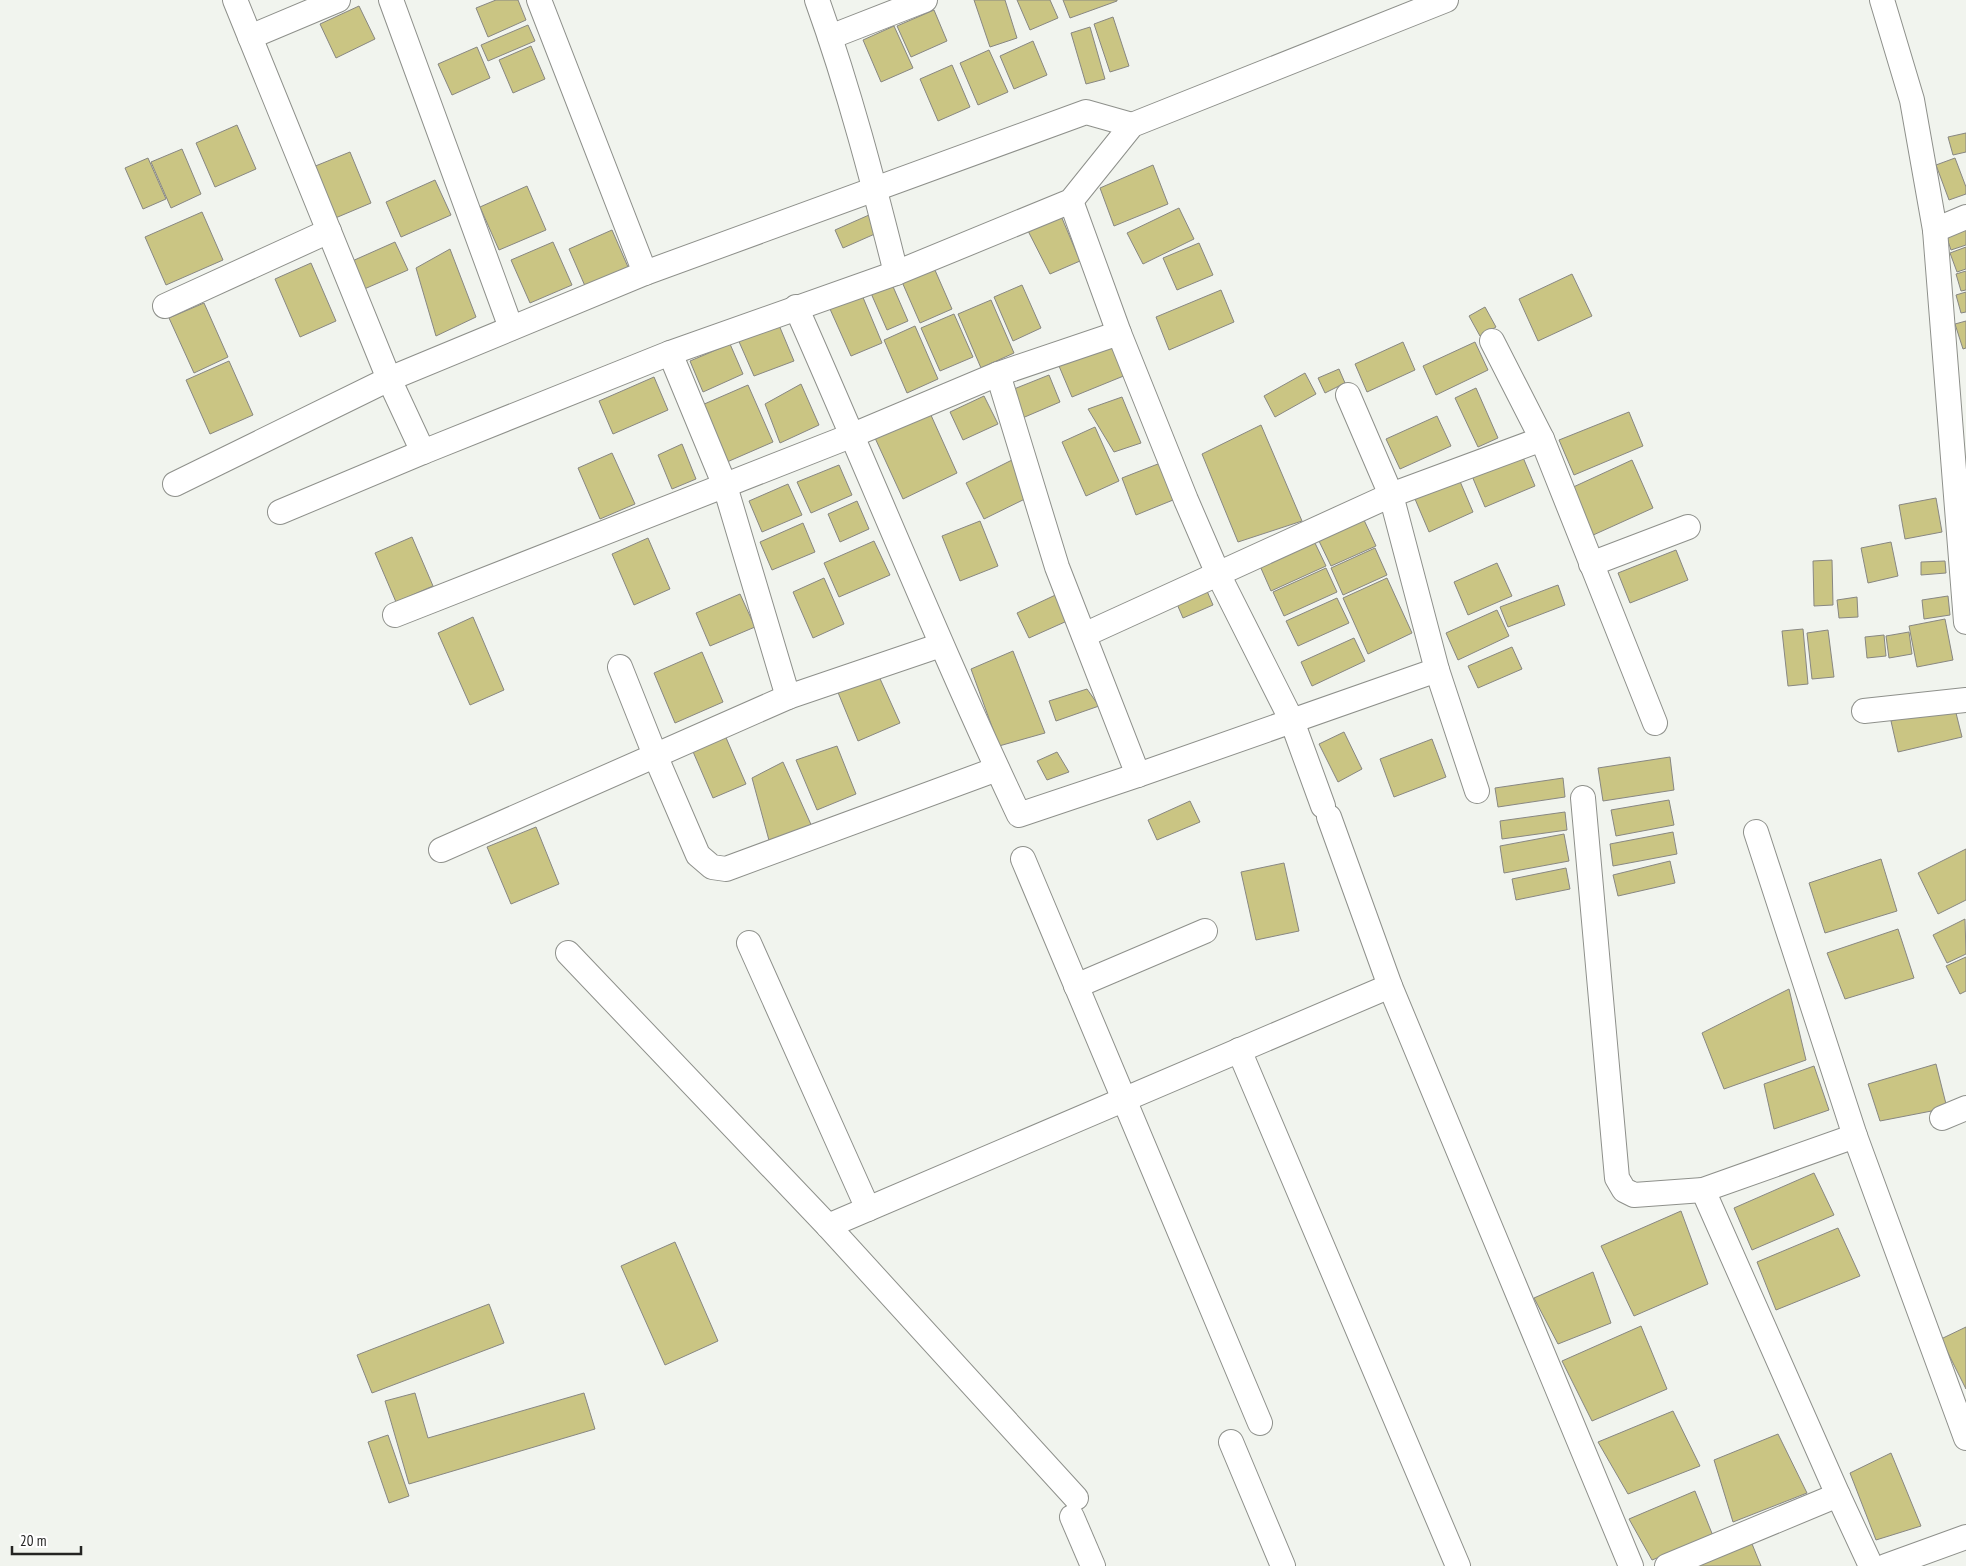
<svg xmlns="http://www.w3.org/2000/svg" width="1966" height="1566" viewBox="0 0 1966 1566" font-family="'PT Sans Narrow',sans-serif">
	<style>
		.building { fill: #cac583; stroke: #888782 }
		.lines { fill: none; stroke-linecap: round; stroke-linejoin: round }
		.minor-casing { stroke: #8e908b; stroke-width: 26 }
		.minor { stroke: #fff; stroke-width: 24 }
	</style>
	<rect width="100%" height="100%" fill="#f1f4ee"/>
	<g class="building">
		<path d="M 496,0 L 518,0 L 526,20 L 488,37 L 476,8 Z"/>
		<path d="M 974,0 L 1005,0 L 1017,38 L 990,47 Z"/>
		<path d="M 1017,0 L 1050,0 L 1058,18 L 1030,30 Z"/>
		<path d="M 1063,0 L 1117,0 L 1117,1 L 1070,18 Z"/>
		<path d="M 359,6 L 375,39 L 336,58 L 320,24 Z"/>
		<path d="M 934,10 L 947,41 L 911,57 L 897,26 Z"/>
		<path d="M 1113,17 L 1129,66 L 1110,72 L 1094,24 Z"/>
		<path d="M 528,25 L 535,41 L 488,61 L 481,45 Z"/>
		<path d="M 894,26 L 913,68 L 881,82 L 863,40 Z"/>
		<path d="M 1090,27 L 1105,79 L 1086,84 L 1071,33 Z"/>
		<path d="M 1033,41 L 1047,75 L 1014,89 L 1000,56 Z"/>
		<path d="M 531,46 L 545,79 L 513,93 L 499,60 Z"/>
		<path d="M 477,47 L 490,78 L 452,95 L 438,64 Z"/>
		<path d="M 989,50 L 1008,92 L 978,105 L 960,63 Z"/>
		<path d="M 952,65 L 970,107 L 938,121 L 920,79 Z"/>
		<path d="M 237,125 L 256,169 L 215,187 L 196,143 Z"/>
		<path d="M 1966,133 L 1966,152 L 1953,155 L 1948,137 Z"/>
		<path d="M 182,149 L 201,194 L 171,208 L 151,162 Z"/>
		<path d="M 350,152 L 371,203 L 333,219 L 313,167 Z"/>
		<path d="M 148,158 L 166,199 L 143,209 L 125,168 Z"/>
		<path d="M 1955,158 L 1966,187 L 1966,194 L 1949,200 L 1936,165 Z"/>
		<path d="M 1153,165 L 1168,204 L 1114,226 L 1100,188 Z"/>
		<path d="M 435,180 L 451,215 L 401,237 L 386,202 Z"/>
		<path d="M 527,186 L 546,230 L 499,250 L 480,207 Z"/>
		<path d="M 1179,208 L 1194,239 L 1143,264 L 1127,233 Z"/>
		<path d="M 1059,211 L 1080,261 L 1050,274 L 1025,225 Z"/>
		<path d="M 202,212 L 223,260 L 166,285 L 145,237 Z"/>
		<path d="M 869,215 L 877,233 L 843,248 L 835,230 Z"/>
		<path d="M 1966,224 L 1966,245 L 1951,250 L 1945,232 Z"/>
		<path d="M 612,230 L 628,267 L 585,286 L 569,249 Z"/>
		<path d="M 395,242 L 408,270 L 362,290 L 350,262 Z"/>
		<path d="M 553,242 L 572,285 L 530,303 L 511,260 Z"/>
		<path d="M 1199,243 L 1213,275 L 1177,290 L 1163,258 Z"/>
		<path d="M 1966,247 L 1966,269 L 1957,272 L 1950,253 Z"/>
		<path d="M 450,249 L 476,317 L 436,336 L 416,268 Z"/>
		<path d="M 931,261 L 952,309 L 920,323 L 899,275 Z"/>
		<path d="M 311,263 L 336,321 L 300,337 L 275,279 Z"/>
		<path d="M 1966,271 L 1966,290 L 1961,291 L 1956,274 Z"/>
		<path d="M 1572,274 L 1592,316 L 1538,341 L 1519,299 Z"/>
		<path d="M 891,282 L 908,321 L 887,330 L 870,291 Z"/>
		<path d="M 1022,285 L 1041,328 L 1013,341 L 994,297 Z"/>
		<path d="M 1221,290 L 1234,322 L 1169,350 L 1156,317 Z"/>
		<path d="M 1966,292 L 1966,312 L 1961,313 L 1956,295 Z"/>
		<path d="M 862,295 L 882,343 L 851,356 L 830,309 Z"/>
		<path d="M 991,300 L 1014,353 L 981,368 L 958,314 Z"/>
		<path d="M 204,303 L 228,357 L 194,373 L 169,318 Z"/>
		<path d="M 1485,307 L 1496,327 L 1480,336 L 1469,316 Z"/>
		<path d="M 954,314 L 973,357 L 940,371 L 921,328 Z"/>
		<path d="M 776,318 L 794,361 L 754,376 L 737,337 Z"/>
		<path d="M 1966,321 L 1966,348 L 1963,349 L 1955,324 Z"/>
		<path d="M 915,326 L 938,379 L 907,393 L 884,340 Z"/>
		<path d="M 1403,342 L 1415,370 L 1367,392 L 1355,364 Z"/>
		<path d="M 1475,342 L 1488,370 L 1436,395 L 1423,366 Z"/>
		<path d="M 730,344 L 743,374 L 703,392 L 690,361 Z"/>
		<path d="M 1113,344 L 1126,375 L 1072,397 L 1059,366 Z"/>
		<path d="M 229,361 L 253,415 L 210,434 L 186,380 Z"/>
		<path d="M 1339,369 L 1345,383 L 1325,393 L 1318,378 Z"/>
		<path d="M 1305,373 L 1316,394 L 1275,417 L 1264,396 Z"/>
		<path d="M 1049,375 L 1060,402 L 1020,419 L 1009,391 Z"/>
		<path d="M 654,377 L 668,410 L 613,434 L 599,401 Z"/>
		<path d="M 801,384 L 819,425 L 780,443 L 765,404 Z"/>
		<path d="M 748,385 L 773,442 L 727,462 L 702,405 Z"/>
		<path d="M 1476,388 L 1498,438 L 1478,447 L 1455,398 Z"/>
		<path d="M 984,396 L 998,424 L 963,440 L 950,412 Z"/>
		<path d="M 1122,397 L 1141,443 L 1114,452 L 1088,409 Z"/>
		<path d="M 1629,412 L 1643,446 L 1574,475 L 1559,440 Z"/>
		<path d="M 930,413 L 957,473 L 903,499 L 875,438 Z"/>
		<path d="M 1437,416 L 1451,446 L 1400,469 L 1386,439 Z"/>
		<path d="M 1261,425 L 1302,521 L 1238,542 L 1202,454 Z"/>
		<path d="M 1095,427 L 1119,481 L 1086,496 L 1062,442 Z"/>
		<path d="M 682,444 L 696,479 L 672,489 L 658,455 Z"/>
		<path d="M 612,453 L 635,504 L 600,519 L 578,468 Z"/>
		<path d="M 1522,455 L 1535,486 L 1485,507 L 1472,476 Z"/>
		<path d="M 1014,459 L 1031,496 L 984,519 L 966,483 Z"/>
		<path d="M 1632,460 L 1653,508 L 1591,536 L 1569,489 Z"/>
		<path d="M 1163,462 L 1178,498 L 1136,515 L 1122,478 Z"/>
		<path d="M 839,465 L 852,495 L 811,513 L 797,482 Z"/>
		<path d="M 1459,479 L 1473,512 L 1429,532 L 1415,499 Z"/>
		<path d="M 788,484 L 802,515 L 762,532 L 749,501 Z"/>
		<path d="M 1936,498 L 1942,532 L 1905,539 L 1899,505 Z"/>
		<path d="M 857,501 L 869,529 L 840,542 L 828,514 Z"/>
		<path d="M 1364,520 L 1376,546 L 1331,566 L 1319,541 Z"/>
		<path d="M 980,521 L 998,566 L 960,581 L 942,536 Z"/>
		<path d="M 803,523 L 815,552 L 772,570 L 760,542 Z"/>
		<path d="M 412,537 L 433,586 L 396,602 L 375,553 Z"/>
		<path d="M 648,538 L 670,589 L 634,605 L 612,554 Z"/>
		<path d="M 874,541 L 890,575 L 839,597 L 824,563 Z"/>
		<path d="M 1314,541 L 1326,566 L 1271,591 L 1260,566 Z"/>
		<path d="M 1891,542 L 1898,576 L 1868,583 L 1861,548 Z"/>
		<path d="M 1375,548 L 1387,575 L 1343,595 L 1331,568 Z"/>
		<path d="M 1676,550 L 1688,580 L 1630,603 L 1618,573 Z"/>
		<path d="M 1832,560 L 1833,605 L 1814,606 L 1813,561 Z"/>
		<path d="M 1945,561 L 1946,573 L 1921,575 L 1921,562 Z"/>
		<path d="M 1497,563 L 1512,596 L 1468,615 L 1454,582 Z"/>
		<path d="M 1326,568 L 1337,592 L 1284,616 L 1273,592 Z"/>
		<path d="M 824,578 L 844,624 L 813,638 L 793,592 Z"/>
		<path d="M 1387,578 L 1412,633 L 1368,654 L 1343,598 Z"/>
		<path d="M 1558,585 L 1565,605 L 1508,627 L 1500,607 Z"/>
		<path d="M 1064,591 L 1076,617 L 1029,638 L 1017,613 Z"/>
		<path d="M 1207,591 L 1213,605 L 1183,618 L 1177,604 Z"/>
		<path d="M 740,594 L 755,627 L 710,646 L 696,613 Z"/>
		<path d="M 1948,596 L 1950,615 L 1924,619 L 1922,600 Z"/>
		<path d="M 1857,597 L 1858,617 L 1839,618 L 1837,600 Z"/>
		<path d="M 1337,598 L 1349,623 L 1298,646 L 1286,621 Z"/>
		<path d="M 1497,610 L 1509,636 L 1458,660 L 1446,633 Z"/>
		<path d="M 473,617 L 504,690 L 470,705 L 438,633 Z"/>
		<path d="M 1945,619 L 1953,660 L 1917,667 L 1909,626 Z"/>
		<path d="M 1803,629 L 1808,684 L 1788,686 L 1782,631 Z"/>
		<path d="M 1828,630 L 1834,677 L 1812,679 L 1807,633 Z"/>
		<path d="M 1909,632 L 1912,654 L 1889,658 L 1886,636 Z"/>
		<path d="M 1884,635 L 1886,656 L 1867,658 L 1865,637 Z"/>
		<path d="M 1354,638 L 1365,661 L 1312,686 L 1301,662 Z"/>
		<path d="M 1512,647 L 1522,669 L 1478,688 L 1468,666 Z"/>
		<path d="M 1013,651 L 1045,733 L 999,746 L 971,669 Z"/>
		<path d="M 702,652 L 723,702 L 675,723 L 654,673 Z"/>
		<path d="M 877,672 L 900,723 L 858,741 L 837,690 Z"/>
		<path d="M 1087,689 L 1099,706 L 1056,721 L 1049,701 Z"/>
		<path d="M 1954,705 L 1962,737 L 1898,752 L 1891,721 Z"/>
		<path d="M 1344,732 L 1362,769 L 1338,782 L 1319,744 Z"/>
		<path d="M 724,733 L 746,784 L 713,798 L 691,747 Z"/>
		<path d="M 1432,739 L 1446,777 L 1394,797 L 1380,759 Z"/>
		<path d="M 837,746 L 856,794 L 817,810 L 796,760 Z"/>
		<path d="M 1057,752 L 1069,772 L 1047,780 L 1037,761 Z"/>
		<path d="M 1670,757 L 1674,790 L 1603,801 L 1598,768 Z"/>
		<path d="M 783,762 L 813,829 L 770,844 L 752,778 Z"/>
		<path d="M 1563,778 L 1565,797 L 1498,807 L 1495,788 Z"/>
		<path d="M 1669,800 L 1674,825 L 1616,836 L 1611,810 Z"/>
		<path d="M 1190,801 L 1200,822 L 1157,840 L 1148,820 Z"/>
		<path d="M 1565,812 L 1567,830 L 1502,839 L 1500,821 Z"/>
		<path d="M 536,827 L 559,884 L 511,904 L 487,847 Z"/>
		<path d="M 1673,832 L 1677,854 L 1613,866 L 1610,844 Z"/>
		<path d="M 1564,834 L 1569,861 L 1504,873 L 1500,846 Z"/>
		<path d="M 1966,849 L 1966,900 L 1938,914 L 1918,873 Z"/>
		<path d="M 1881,859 L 1897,911 L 1825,933 L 1809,883 Z"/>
		<path d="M 1670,861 L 1675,883 L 1618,896 L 1613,875 Z"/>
		<path d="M 1284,863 L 1299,931 L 1256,940 L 1241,872 Z"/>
		<path d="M 1566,868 L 1570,889 L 1516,900 L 1512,879 Z"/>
		<path d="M 1965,919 L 1966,954 L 1947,963 L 1933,935 Z"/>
		<path d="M 1898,929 L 1914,978 L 1845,999 L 1827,953 Z"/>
		<path d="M 1966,957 L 1966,991 L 1960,994 L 1946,966 Z"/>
		<path d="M 1789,989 L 1806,1060 L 1724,1089 L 1702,1033 Z"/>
		<path d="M 1936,1064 L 1947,1108 L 1880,1121 L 1868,1084 Z"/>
		<path d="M 1814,1066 L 1829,1110 L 1774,1129 L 1764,1084 Z"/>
		<path d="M 1814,1173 L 1834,1215 L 1752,1250 L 1734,1208 Z"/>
		<path d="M 1681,1211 L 1708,1284 L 1634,1316 L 1601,1246 Z"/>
		<path d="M 1838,1228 L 1860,1276 L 1776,1310 L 1757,1262 Z"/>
		<path d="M 675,1242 L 718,1341 L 665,1365 L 621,1266 Z"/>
		<path d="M 1593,1272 L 1611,1323 L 1558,1344 L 1534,1298 Z"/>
		<path d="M 489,1304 L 504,1343 L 372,1393 L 357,1355 Z"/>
		<path d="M 1641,1326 L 1667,1389 L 1592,1421 L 1562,1361 Z"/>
		<path d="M 1966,1327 L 1966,1389 L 1941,1339 Z"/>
		<path d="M 415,1393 L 428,1438 L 584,1393 L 595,1429 L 409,1484 L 385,1401 Z"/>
		<path d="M 1673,1411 L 1700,1466 L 1628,1494 L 1598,1442 Z"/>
		<path d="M 1778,1434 L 1807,1493 L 1733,1522 L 1714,1460 Z"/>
		<path d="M 388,1435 L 409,1496 L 389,1503 L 368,1442 Z"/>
		<path d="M 1891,1453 L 1921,1526 L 1876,1540 L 1850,1473 Z"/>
		<path d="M 1695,1491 L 1713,1536 L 1652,1560 L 1629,1519 Z"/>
		<path d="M 1750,1539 L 1761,1566 L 1687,1566 Z"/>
	</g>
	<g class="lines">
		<g class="minor-casing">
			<g id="minor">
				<path d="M 235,0 L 389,379 L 423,452 L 670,353 L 896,273 L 1071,201 L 1132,125 L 1446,0"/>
				<path d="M 391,0 L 511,328"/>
				<path d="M 539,0 L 645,273"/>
				<path d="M 817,0 C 849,89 873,181 896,273"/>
				<path d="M 1882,0 L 1912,100 L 1935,230 L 1966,622"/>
				<path d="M 250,37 L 338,0"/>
				<path d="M 830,37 L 925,0"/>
				<path d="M 1071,201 L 1119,333 L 1186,500 L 1218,574 L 1292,721 L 1323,806"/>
				<path d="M 1935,230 L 1966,217"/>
				<path d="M 165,306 L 329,231"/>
				<path d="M 796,307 C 871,476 940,648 1019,815 L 1138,775 L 1437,670 L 1391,495 L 1348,395"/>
				<path d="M 1492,341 L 1542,439 L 1655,723"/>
				<path d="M 670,353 L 725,486 L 788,697"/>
				<path d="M 998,374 L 1057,567 L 1138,775"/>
				<path d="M 175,484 L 389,379 L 645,273 L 1086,112 L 1132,125"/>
				<path d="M 280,512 L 423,452"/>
				<path d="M 1591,564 L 1688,527"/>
				<path d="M 395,615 L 853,435 L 998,374 L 1119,333"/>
				<path d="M 1084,635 L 1391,495 L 1542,439"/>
				<path d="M 620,667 L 655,755 L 698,855 L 712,867 L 726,869 L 997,769"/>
				<path d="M 1437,670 L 1477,791"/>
				<path d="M 1864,711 L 1966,700"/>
				<path d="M 1583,798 L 1617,1178 L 1624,1190 L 1634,1195 L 1703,1190 L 1855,1136 L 1756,832"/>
				<path d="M 1329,817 L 1390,986 L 1631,1566"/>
				<path d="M 441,850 L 788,697 L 941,645"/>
				<path d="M 1023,859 L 1260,1423"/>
				<path d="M 749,943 L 868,1209"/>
				<path d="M 568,953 L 828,1226 L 1076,1498"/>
				<path d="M 1076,986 L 1205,931"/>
				<path d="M 1239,1050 L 1458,1566"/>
				<path d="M 1942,1118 L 1966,1108"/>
				<path d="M 1855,1136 L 1966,1438"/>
				<path d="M 1703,1190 L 1838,1495 L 1871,1566"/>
				<path d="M 828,1226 L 1390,986"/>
				<path d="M 1231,1442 L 1283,1566"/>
				<path d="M 1072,1517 L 1093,1566"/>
				<path d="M 1667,1566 L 1838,1495"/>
				<path d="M 1886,1566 L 1966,1537"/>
			</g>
		</g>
		<use href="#minor" class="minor"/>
	</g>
	<path d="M12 1546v8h69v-8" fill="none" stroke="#242422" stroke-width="2.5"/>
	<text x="20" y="1546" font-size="15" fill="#242422" stroke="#ffffff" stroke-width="4" paint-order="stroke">20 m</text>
</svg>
